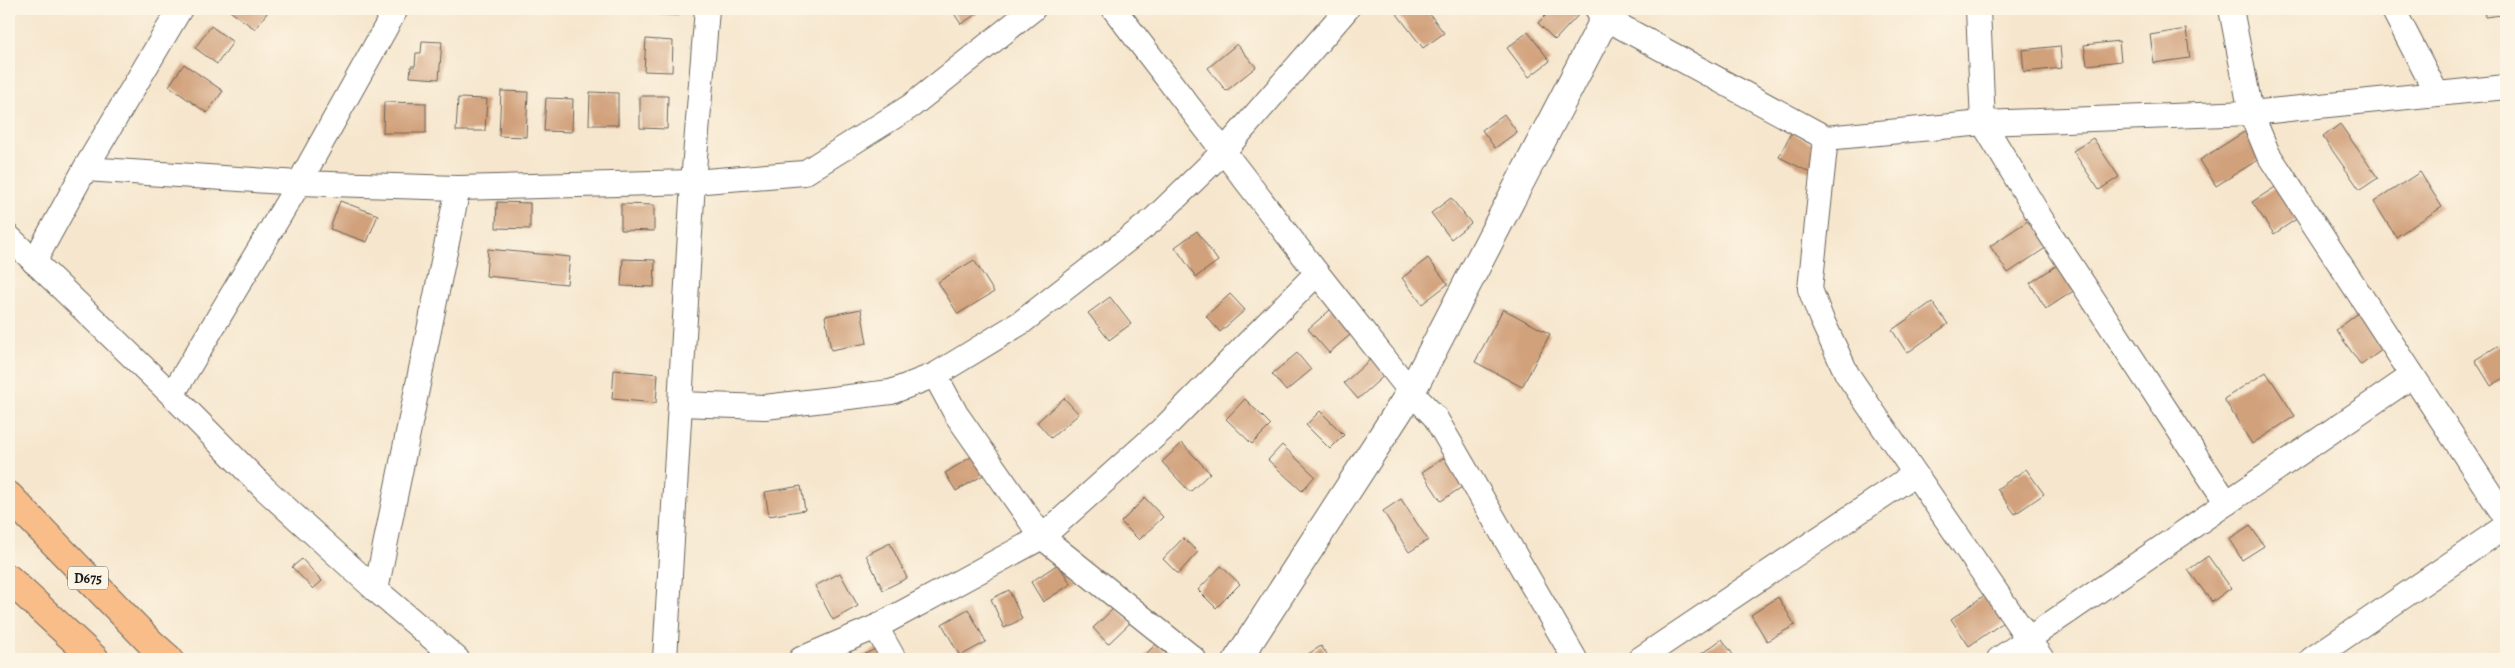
<svg xmlns="http://www.w3.org/2000/svg" width="2515" height="668" viewBox="0 0 2515 668" font-family="Alegreya,serif">
	<style>
		.building { fill: #d1a17c }
		.lines { fill: none; stroke-linecap: round; stroke-linejoin: round }
		.minor-casing { stroke: #68635a; stroke-width: 26 }
		.tertiary-casing { stroke: #68635a; stroke-width: 30 }
		.trunk-casing { stroke: #68635a; stroke-width: 30 }
		.minor { stroke: #fff; stroke-width: 24 }
		.tertiary { stroke: #fff; stroke-width: 28 }
		.trunk { stroke: #f8bd89; stroke-width: 28 }
		.labels { text-anchor: middle; stroke-width: 4; stroke-linejoin: round; paint-order: stroke }
		.shield { fill: #fcf5e5; stroke: #5f5d58; stroke-width: 1 }
		.shield-label { font-size: 14px; font-weight: bold; fill: #1c1c1c }
	</style>
	<rect width="100%" height="100%" fill="#fcf5e5"/>
	<filter id="ink" filterUnits="userSpaceOnUse"><feTurbulence type="fractalNoise" baseFrequency=".02" numOctaves="2"/><feDisplacementMap in="SourceGraphic" scale="10" xChannelSelector="R" yChannelSelector="G"/><feConvolveMatrix kernelMatrix="1 2 1 2 8 2 1 2 1" color-interpolation-filters="sRGB"/></filter>
	<filter id="wash" filterUnits="userSpaceOnUse"><feTurbulence type="fractalNoise" baseFrequency=".0096" numOctaves="4" result="noise"/><feDisplacementMap in="SourceGraphic" scale="20" xChannelSelector="R" yChannelSelector="G"/><feGaussianBlur stdDeviation="1.12" result="paint"/><feColorMatrix in="noise" values="0 0 0 0 0 0 0 0 0 0 0 0 0 0 0 0 0 1.4 0 .05"/><feComposite in="paint" operator="in"/></filter>
	<g filter="url(#wash)">
		<rect width="100%" height="100%" fill="#f6e6cd"/>
		<g id="blocks">
			<g class="building">
				<path d="M 227,9 L 270,9 L 255,29 Z"/>
				<path d="M 651,9 L 679,9 L 678,15 L 651,14 Z"/>
				<path d="M 951,9 L 984,9 L 961,24 Z"/>
				<path d="M 1405,9 L 1426,9 L 1444,33 L 1423,48 L 1397,14 Z"/>
				<path d="M 1552,9 L 1580,9 L 1582,11 L 1555,40 L 1538,23 Z"/>
				<path d="M 2484,9 L 2501,9 L 2502,15 L 2485,17 Z"/>
				<path d="M 211,26 L 233,42 L 217,64 L 195,48 Z"/>
				<path d="M 2186,29 L 2190,58 L 2154,63 L 2150,35 Z"/>
				<path d="M 1528,32 L 1550,61 L 1529,77 L 1507,48 Z"/>
				<path d="M 646,39 L 673,41 L 672,72 L 644,71 Z"/>
				<path d="M 422,41 L 442,42 L 439,79 L 410,77 L 411,66 L 415,66 L 416,53 L 421,53 Z"/>
				<path d="M 2119,41 L 2121,61 L 2087,65 L 2084,45 Z"/>
				<path d="M 1237,44 L 1256,67 L 1226,91 L 1208,68 Z"/>
				<path d="M 2060,46 L 2062,68 L 2024,72 L 2022,50 Z"/>
				<path d="M 184,64 L 223,91 L 207,113 L 169,86 Z"/>
				<path d="M 501,91 L 528,92 L 526,137 L 499,136 Z"/>
				<path d="M 590,92 L 618,93 L 618,125 L 589,125 Z"/>
				<path d="M 640,96 L 668,96 L 667,129 L 640,128 Z"/>
				<path d="M 458,98 L 487,99 L 485,131 L 456,131 Z"/>
				<path d="M 546,98 L 573,99 L 572,132 L 544,131 Z"/>
				<path d="M 384,102 L 426,103 L 426,133 L 383,133 Z"/>
				<path d="M 1504,114 L 1517,132 L 1495,148 L 1482,130 Z"/>
				<path d="M 2340,124 L 2378,178 L 2360,190 L 2323,137 Z"/>
				<path d="M 2244,132 L 2261,158 L 2216,186 L 2200,160 Z"/>
				<path d="M 1791,133 L 1821,147 L 1809,172 L 1779,157 Z"/>
				<path d="M 2093,138 L 2119,177 L 2099,190 L 2073,151 Z"/>
				<path d="M 2420,172 L 2442,207 L 2396,237 L 2374,202 Z"/>
				<path d="M 2280,184 L 2301,216 L 2274,234 L 2252,202 Z"/>
				<path d="M 1451,198 L 1471,223 L 1451,239 L 1431,213 Z"/>
				<path d="M 340,201 L 378,215 L 367,242 L 330,229 Z"/>
				<path d="M 497,202 L 530,203 L 530,229 L 496,228 Z"/>
				<path d="M 621,204 L 654,205 L 654,231 L 621,230 Z"/>
				<path d="M 2032,218 L 2050,245 L 2008,273 L 1990,246 Z"/>
				<path d="M 1197,231 L 1218,261 L 1196,277 L 1175,247 Z"/>
				<path d="M 488,249 L 570,257 L 567,284 L 486,276 Z"/>
				<path d="M 1428,258 L 1448,284 L 1422,304 L 1402,278 Z"/>
				<path d="M 623,259 L 655,260 L 654,287 L 621,286 Z"/>
				<path d="M 974,260 L 994,292 L 958,314 L 938,282 Z"/>
				<path d="M 2062,262 L 2078,288 L 2046,309 L 2030,283 Z"/>
				<path d="M 1230,294 L 1245,310 L 1220,332 L 1206,316 Z"/>
				<path d="M 1110,297 L 1131,324 L 1109,340 L 1088,313 Z"/>
				<path d="M 1932,302 L 1948,324 L 1907,353 L 1892,330 Z"/>
				<path d="M 1337,304 L 1358,328 L 1329,353 L 1308,329 Z"/>
				<path d="M 861,309 L 867,343 L 831,350 L 825,316 Z"/>
				<path d="M 1503,309 L 1550,334 L 1522,387 L 1475,362 Z"/>
				<path d="M 2360,312 L 2386,347 L 2361,365 L 2336,330 Z"/>
				<path d="M 2504,342 L 2506,345 L 2506,377 L 2491,386 L 2475,360 Z"/>
				<path d="M 1297,353 L 1311,370 L 1286,391 L 1272,374 Z"/>
				<path d="M 1373,357 L 1387,373 L 1358,399 L 1344,383 Z"/>
				<path d="M 614,370 L 658,374 L 656,403 L 612,399 Z"/>
				<path d="M 2266,372 L 2295,416 L 2252,444 L 2224,399 Z"/>
				<path d="M 1064,398 L 1079,414 L 1051,438 L 1037,422 Z"/>
				<path d="M 1245,399 L 1271,425 L 1252,444 L 1226,419 Z"/>
				<path d="M 1320,411 L 1344,435 L 1330,449 L 1306,425 Z"/>
				<path d="M 1182,443 L 1210,473 L 1190,492 L 1162,462 Z"/>
				<path d="M 1282,445 L 1315,476 L 1302,491 L 1268,460 Z"/>
				<path d="M 976,454 L 987,473 L 956,491 L 945,473 Z"/>
				<path d="M 1447,456 L 1465,485 L 1441,501 L 1422,472 Z"/>
				<path d="M 2026,469 L 2044,494 L 2015,514 L 1997,489 Z"/>
				<path d="M 801,486 L 805,510 L 769,516 L 765,492 Z"/>
				<path d="M 1145,498 L 1163,517 L 1139,540 L 1121,522 Z"/>
				<path d="M 1401,499 L 1428,540 L 1409,552 L 1383,511 Z"/>
				<path d="M 2250,525 L 2264,546 L 2242,560 L 2229,539 Z"/>
				<path d="M 1183,538 L 1198,552 L 1178,574 L 1163,559 Z"/>
				<path d="M 890,543 L 907,578 L 883,590 L 866,555 Z"/>
				<path d="M 2208,556 L 2231,588 L 2212,602 L 2188,570 Z"/>
				<path d="M 302,559 L 322,581 L 313,589 L 292,567 Z"/>
				<path d="M 1058,564 L 1071,584 L 1043,602 L 1031,582 Z"/>
				<path d="M 1221,566 L 1240,584 L 1216,608 L 1198,590 Z"/>
				<path d="M 840,573 L 858,606 L 833,620 L 815,586 Z"/>
				<path d="M 1009,590 L 1022,619 L 1004,628 L 991,599 Z"/>
				<path d="M 1992,590 L 2011,617 L 1969,646 L 1951,619 Z"/>
				<path d="M 1778,597 L 1795,625 L 1767,641 L 1751,615 Z"/>
				<path d="M 1115,607 L 1130,623 L 1108,644 L 1093,628 Z"/>
				<path d="M 968,609 L 986,642 L 960,656 L 942,624 Z"/>
				<path d="M 1722,639 L 1736,659 L 1694,659 Z"/>
				<path d="M 1156,644 L 1172,659 L 1141,659 Z"/>
				<path d="M 881,646 L 888,659 L 856,659 Z"/>
				<path d="M 1321,646 L 1330,659 L 1300,659 Z"/>
			</g>
		</g>
	</g>
	<g filter="url(#ink)">
		<use href="#blocks" fill-opacity="0" stroke="#68635a" stroke-width="1"/>
		<g class="lines">
			<g class="minor-casing">
				<g id="minor">
					<path d="M 396,9 L 299,183 L 172,395 L 265,489 L 376,590 L 457,659"/>
					<path d="M 1114,9 L 1317,273 L 1411,392 L 1435,417 L 1575,659"/>
					<path d="M 1597,9 L 1605,18 L 1826,138 L 1983,123 L 2251,113 L 2506,87"/>
					<path d="M 1978,9 L 1983,123 L 2049,232 L 2227,503"/>
					<path d="M 2231,9 L 2251,113 L 2268,154 L 2506,518"/>
					<path d="M 2393,9 L 2437,94"/>
					<path d="M 1826,138 L 1810,289 L 1821,318 L 1847,374 L 2042,659"/>
					<path d="M 85,169 L 299,183 L 458,188 L 693,182 L 804,173 L 911,106 L 1033,9"/>
					<path d="M 9,237 L 172,395"/>
					<path d="M 34,262 L 85,169 L 180,9"/>
					<path d="M 935,375 L 956,414 L 1042,537 L 1194,659"/>
					<path d="M 680,404 L 765,407 L 891,392 L 935,375 L 1022,322 L 1154,219 L 1224,151 L 1347,9"/>
					<path d="M 376,590 L 458,188"/>
					<path d="M 876,627 L 894,659"/>
					<path d="M 665,659 L 693,182 L 707,9"/>
					<path d="M 801,659 L 876,627 L 1042,537 L 1166,426 L 1317,273"/>
					<path d="M 1640,659 L 1915,474"/>
					<path d="M 1999,659 L 2412,376"/>
					<path d="M 2312,659 L 2506,526"/>
				</g>
			</g>
			<g class="tertiary-casing">
				<path id="tertiary" d="M 1238,659 L 1411,392 L 1610,9"/>
			</g>
			<g class="trunk-casing">
				<g id="trunk">
					<path d="M 9,496 L 151,643 L 169,659"/>
					<path d="M 9,579 L 95,659"/>
				</g>
			</g>
			<use href="#minor" class="minor"/>
			<use href="#tertiary" class="tertiary"/>
			<use href="#trunk" class="trunk"/>
		</g>
	</g>
	<g class="labels">
		<rect class="shield" x="68" y="566.5" width="40" height="23" rx="4"/>
		<g class="shield-label">
			<text x="88" y="583">D675</text>
		</g>
	</g>
	<rect width="2515" height="668" fill="none" stroke="#fcf5e5" stroke-width="30"/>
</svg>
